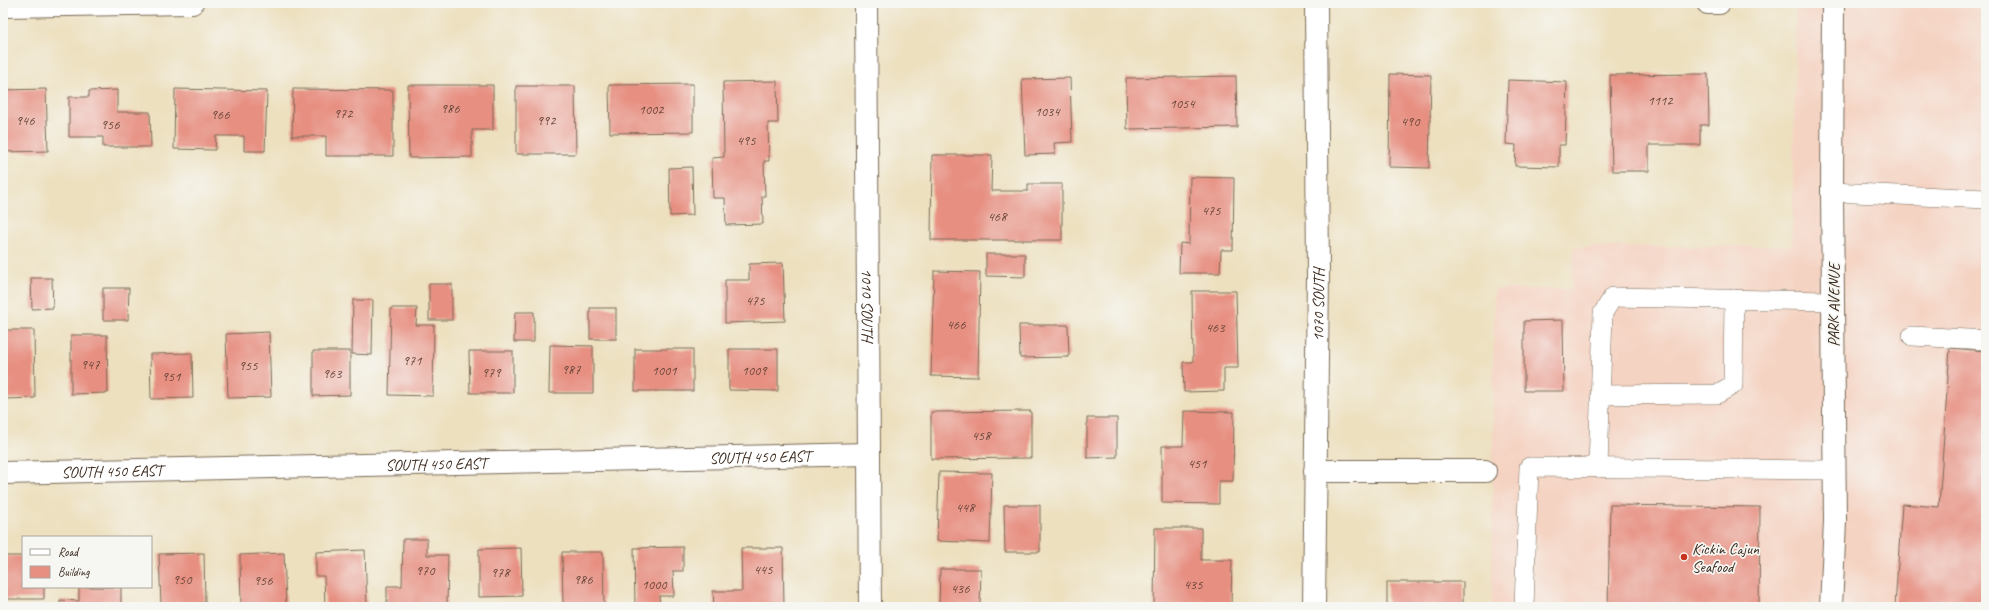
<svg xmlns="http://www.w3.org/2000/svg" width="1989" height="610" viewBox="0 0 1989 610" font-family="Caveat,sans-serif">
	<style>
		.built { fill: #f5d3c2 }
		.building { fill: #e79082 }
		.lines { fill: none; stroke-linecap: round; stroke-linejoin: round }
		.service-casing { stroke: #796a56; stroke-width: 20 }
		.minor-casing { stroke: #796a56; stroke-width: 24 }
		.tertiary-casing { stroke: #796a56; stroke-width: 24 }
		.service { stroke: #fff; stroke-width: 19 }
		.minor { stroke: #fff; stroke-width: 22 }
		.tertiary { stroke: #fff; stroke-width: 22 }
		.poi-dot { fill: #c8321e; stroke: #f6f6f2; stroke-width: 1.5 }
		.labels { text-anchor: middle; stroke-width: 3.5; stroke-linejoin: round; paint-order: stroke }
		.number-label { font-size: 14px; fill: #664437 }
		.street-label { font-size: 16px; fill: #3b2a1e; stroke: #f6f6f2 }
		.poi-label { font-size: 16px; fill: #3b2a1e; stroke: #f6f6f2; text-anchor: start }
	</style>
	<rect width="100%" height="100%" fill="#f6f6f2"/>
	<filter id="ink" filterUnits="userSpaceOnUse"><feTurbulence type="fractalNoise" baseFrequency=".025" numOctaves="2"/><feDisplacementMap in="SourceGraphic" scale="8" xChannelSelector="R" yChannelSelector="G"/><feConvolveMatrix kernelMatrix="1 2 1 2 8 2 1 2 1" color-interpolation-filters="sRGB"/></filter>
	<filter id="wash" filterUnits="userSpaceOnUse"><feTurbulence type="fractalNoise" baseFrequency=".012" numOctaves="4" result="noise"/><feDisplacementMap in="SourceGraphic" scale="16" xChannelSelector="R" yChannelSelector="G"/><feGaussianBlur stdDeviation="0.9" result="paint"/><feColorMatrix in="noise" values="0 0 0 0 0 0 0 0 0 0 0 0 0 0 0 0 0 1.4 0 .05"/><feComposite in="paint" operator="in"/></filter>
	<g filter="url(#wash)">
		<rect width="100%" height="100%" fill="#ede0bf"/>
		<path class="built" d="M 1796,3 L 1986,3 L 1986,607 L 1492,607 L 1494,289 L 1572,289 L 1574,247 L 1792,246 Z"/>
		<g id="blocks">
			<g class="building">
				<path d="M 1390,74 L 1431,75 L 1429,168 L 1389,167 Z"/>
				<path d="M 1708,74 L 1709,125 L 1700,125 L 1700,145 L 1649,145 L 1649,171 L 1612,171 L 1610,75 Z"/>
				<path d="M 1236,76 L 1237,127 L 1127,129 L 1126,78 Z"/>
				<path d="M 1070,78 L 1072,142 L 1054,143 L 1055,154 L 1025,155 L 1022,79 Z"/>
				<path d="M 1508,80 L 1567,82 L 1565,145 L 1559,145 L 1559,167 L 1515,166 L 1516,145 L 1506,144 Z"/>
				<path d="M 777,81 L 778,123 L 768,123 L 769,161 L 764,161 L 765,196 L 762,196 L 763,224 L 726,225 L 725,198 L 713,198 L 712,158 L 724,157 L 723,82 Z"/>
				<path d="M 693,84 L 693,132 L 610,133 L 609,85 Z"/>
				<path d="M 408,85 L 493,85 L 493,130 L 472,130 L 472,157 L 409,158 Z"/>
				<path d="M 516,86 L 575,86 L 576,154 L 516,154 Z"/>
				<path d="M 46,89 L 48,151 L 3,152 L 3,90 Z"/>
				<path d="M 175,89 L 267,91 L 265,151 L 244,151 L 244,136 L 216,136 L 215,150 L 174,149 Z"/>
				<path d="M 293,89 L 393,90 L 393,156 L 326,156 L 326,136 L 292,136 Z"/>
				<path d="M 117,90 L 117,112 L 150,112 L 151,147 L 103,147 L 103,137 L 69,137 L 69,97 L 89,97 L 89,91 Z"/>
				<path d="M 932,155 L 992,155 L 991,191 L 1028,191 L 1028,184 L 1062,184 L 1062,240 L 931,240 Z"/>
				<path d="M 692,167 L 693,215 L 670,216 L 669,168 Z"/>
				<path d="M 1190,177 L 1234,178 L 1233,250 L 1221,250 L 1220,273 L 1179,273 L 1180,243 L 1189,244 Z"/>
				<path d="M 986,254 L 1025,254 L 1025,277 L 986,276 Z"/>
				<path d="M 783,263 L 785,321 L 725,323 L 725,280 L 749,280 L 749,264 Z"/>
				<path d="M 934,271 L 980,272 L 978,377 L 931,376 Z"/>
				<path d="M 31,278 L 52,278 L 53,308 L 32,309 Z"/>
				<rect x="429" y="284" width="23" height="36"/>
				<path d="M 103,288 L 129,288 L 128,320 L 103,320 Z"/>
				<path d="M 1192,291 L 1236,291 L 1238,368 L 1224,368 L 1224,391 L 1184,392 L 1183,362 L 1193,362 Z"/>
				<path d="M 353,300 L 373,300 L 372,355 L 352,354 Z"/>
				<path d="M 391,308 L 417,308 L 416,325 L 434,325 L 433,396 L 389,395 Z"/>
				<rect x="590" y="308" width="26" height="31"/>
				<path d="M 515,312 L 534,312 L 534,342 L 514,342 Z"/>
				<path d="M 1563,320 L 1564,391 L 1524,391 L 1524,321 Z"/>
				<path d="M 1019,325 L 1068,325 L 1069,357 L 1020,358 Z"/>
				<path d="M 3,330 L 34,330 L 35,398 L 3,399 Z"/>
				<path d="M 269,332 L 271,397 L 228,398 L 226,334 Z"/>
				<path d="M 71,335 L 107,335 L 108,393 L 71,394 Z"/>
				<path d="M 550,345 L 593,346 L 593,393 L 549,393 Z"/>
				<path d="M 1950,348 L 1986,351 L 1986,607 L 1895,607 L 1902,504 L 1939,507 Z"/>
				<rect x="635" y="349" width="58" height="42"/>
				<path d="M 729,349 L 778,349 L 778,391 L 729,390 Z"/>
				<path d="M 313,351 L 350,351 L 350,395 L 313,396 Z"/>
				<path d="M 469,351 L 513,351 L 513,393 L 470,393 Z"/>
				<path d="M 192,353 L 193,398 L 151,399 L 150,354 Z"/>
				<path d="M 1031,411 L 1031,458 L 931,459 L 931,412 Z"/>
				<path d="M 1184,411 L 1234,412 L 1233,481 L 1219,481 L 1219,504 L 1162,503 L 1162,446 L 1183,446 Z"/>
				<path d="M 1087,418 L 1117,418 L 1117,457 L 1087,458 Z"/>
				<path d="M 939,472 L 992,473 L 990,543 L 937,541 Z"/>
				<path d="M 1004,505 L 1040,505 L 1040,552 L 1005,552 Z"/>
				<path d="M 1610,505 L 1760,507 L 1759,607 L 1608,607 Z"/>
				<path d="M 1155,528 L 1201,528 L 1201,560 L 1232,560 L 1231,607 L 1154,607 Z"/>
				<path d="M 403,539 L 427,539 L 427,555 L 448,555 L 447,607 L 387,607 L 387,586 L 402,586 Z"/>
				<path d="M 683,547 L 683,571 L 673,571 L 674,596 L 659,596 L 660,607 L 635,607 L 634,548 Z"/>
				<path d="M 521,548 L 522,596 L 479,597 L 479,549 Z"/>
				<path d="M 741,548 L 783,548 L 784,607 L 714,607 L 713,591 L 742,591 Z"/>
				<path d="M 365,550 L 367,607 L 325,607 L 324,576 L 316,576 L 316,552 Z"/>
				<path d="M 562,552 L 603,552 L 604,607 L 563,607 Z"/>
				<path d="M 204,553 L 205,603 L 161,605 L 159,554 Z"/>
				<path d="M 284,553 L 286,605 L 241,607 L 240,555 Z"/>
				<path d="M 3,556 L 23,556 L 23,587 L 44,587 L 44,599 L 3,599 Z"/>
				<path d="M 940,569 L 981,569 L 980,607 L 939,607 Z"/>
				<rect x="1387" y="582" width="76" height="25"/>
				<path d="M 79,587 L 121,587 L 121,605 L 87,604 L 87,607 L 60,607 L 60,600 L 79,601 Z"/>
			</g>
		</g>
	</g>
	<g filter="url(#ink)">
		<use href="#blocks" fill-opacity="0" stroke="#796a56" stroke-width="1"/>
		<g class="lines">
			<g class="service-casing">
				<g id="service">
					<path d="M 1832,192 L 1986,199"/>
					<path d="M 1912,336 L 1986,340"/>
					<path d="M 1600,395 L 1717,394 L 1733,385 L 1734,299"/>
					<path d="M 1598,468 L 1603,313 L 1613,297 L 1833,301"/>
					<path d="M 1524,607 L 1529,467 L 1834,470"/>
				</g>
			</g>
			<g class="minor-casing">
				<g id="minor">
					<path id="s1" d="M 866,3 L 870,607"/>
					<path d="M 1708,3 L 1719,3"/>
					<path d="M 3,6 L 192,3"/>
					<path d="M 1315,471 L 1485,471"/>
					<path id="s2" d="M 3,473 L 869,454"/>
					<path id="s3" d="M 1314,607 L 1318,276 L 1316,3"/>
				</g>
			</g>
			<g class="tertiary-casing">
				<path id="tertiary" d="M 1831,607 L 1835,521 L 1832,192 L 1833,3"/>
			</g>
			<use href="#service" class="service"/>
			<use href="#minor" class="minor"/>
			<use href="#tertiary" class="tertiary"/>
		</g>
	</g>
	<circle class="poi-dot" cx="1684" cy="557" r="4"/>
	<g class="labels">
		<g class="number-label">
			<text x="1660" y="105">1112</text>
			<text x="1182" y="108">1054</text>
			<text x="450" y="113">986</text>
			<text x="651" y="114">1002</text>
			<text x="1047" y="116">1034</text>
			<text x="343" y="118">972</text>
			<text x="220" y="119">966</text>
			<text x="25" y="125">946</text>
			<text x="546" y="125">992</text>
			<text x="1410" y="126">490</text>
			<text x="110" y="129">956</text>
			<text x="746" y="145">495</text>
			<text x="1211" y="215">475</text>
			<text x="997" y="221">468</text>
			<text x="755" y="305">475</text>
			<text x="956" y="329">466</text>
			<text x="1215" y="332">463</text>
			<text x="412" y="365">971</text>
			<text x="90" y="369">947</text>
			<text x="248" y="370">955</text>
			<text x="571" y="374">987</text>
			<text x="664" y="375">1001</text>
			<text x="754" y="375">1009</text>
			<text x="491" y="377">979</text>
			<text x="332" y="378">963</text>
			<text x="171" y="381">951</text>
			<text x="981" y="440">458</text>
			<text x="1197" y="468">451</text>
			<text x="965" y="512">448</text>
			<text x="763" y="574">445</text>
			<text x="425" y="575">970</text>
			<text x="500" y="577">978</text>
			<text x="182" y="584">950</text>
			<text x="583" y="584">986</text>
			<text x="263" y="585">956</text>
			<text x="654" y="589">1000</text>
			<text x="1193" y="589">435</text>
			<text x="960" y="593">436</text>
		</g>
		<g class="street-label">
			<text dy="6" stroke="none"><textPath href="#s1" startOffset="302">1010 SOUTH</textPath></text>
			<text dy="6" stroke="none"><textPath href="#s3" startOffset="302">1070 SOUTH</textPath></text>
			<text transform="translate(1833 305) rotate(-90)" y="6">PARK AVENUE</text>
			<text dy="6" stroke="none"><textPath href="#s2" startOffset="757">SOUTH 450 EAST</textPath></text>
			<text dy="6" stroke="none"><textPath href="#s2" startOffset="433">SOUTH 450 EAST</textPath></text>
			<text dy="6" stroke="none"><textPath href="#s2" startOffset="109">SOUTH 450 EAST</textPath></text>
		</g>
		<g class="poi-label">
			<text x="1692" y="554">Kickin Cajun<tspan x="1692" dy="18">Seafood</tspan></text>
		</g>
	</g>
	<rect width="1989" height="610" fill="none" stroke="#f6f6f2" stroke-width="16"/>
	<rect x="22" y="536" width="130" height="52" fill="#f6f6f2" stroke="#aba49d"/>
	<rect x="30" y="549" width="20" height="6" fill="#ffffff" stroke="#aba49d"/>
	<text x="58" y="556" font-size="12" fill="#3b2a1e">Road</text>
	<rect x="30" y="566" width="20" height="12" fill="#e79082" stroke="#aba49d"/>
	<text x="58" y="576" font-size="12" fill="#3b2a1e">Building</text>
</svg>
